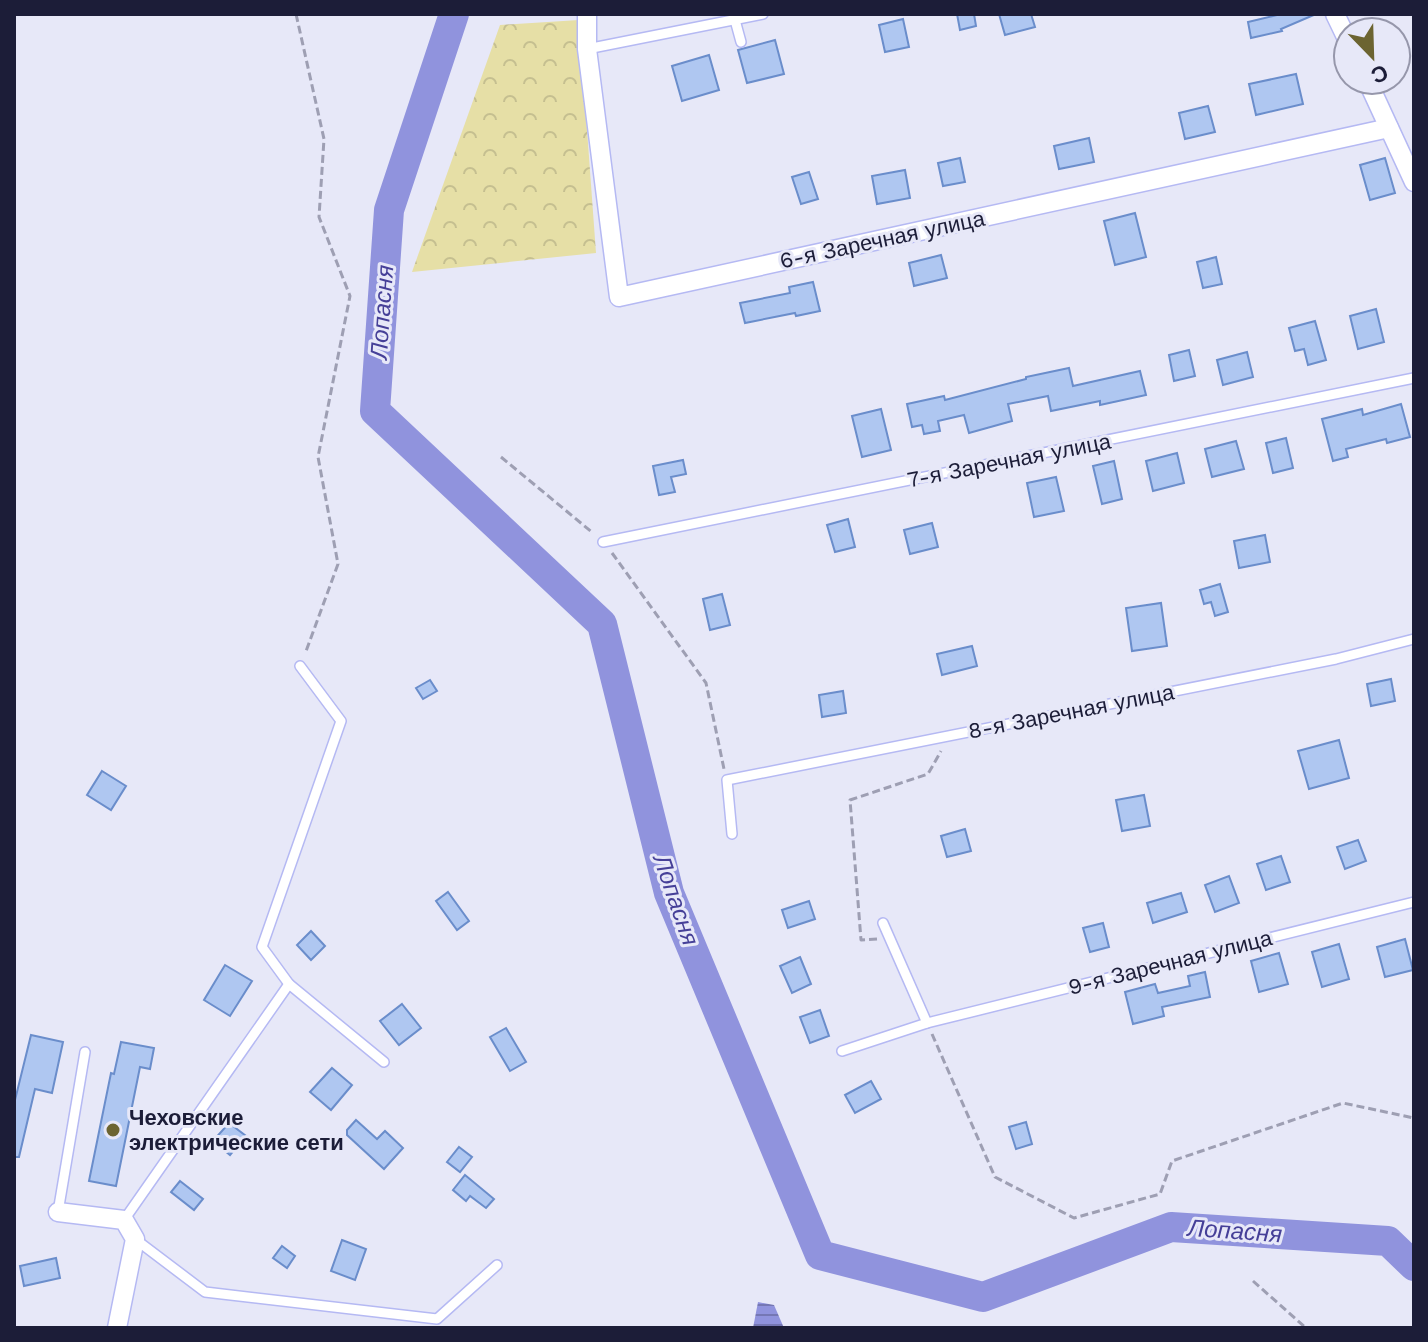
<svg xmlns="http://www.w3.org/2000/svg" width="1428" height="1342" viewBox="0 0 1428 1342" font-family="'Work Sans',sans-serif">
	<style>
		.forest { fill: url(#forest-crowns) }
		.water { fill: url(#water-rules) }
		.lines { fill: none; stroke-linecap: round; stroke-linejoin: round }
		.river { stroke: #9093dd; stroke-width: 30 }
		.building { fill: #afc7f1; stroke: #6a8dcb; stroke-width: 2 }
		.lane-casing { stroke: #b5b9f3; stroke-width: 12 }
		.street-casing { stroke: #b5b9f3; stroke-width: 21 }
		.path { stroke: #9e9fb3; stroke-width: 3; stroke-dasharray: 8 4; stroke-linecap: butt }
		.lane { stroke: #fff; stroke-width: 9 }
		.street { stroke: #fff; stroke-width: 18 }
		.poi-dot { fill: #6c6431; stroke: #e7e8f8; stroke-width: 3 }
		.labels { text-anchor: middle; stroke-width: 6; stroke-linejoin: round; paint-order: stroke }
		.street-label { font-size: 22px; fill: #1c1d38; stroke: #e7e8f8 }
		.poi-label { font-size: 22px; font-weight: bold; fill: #1c1d38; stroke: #e7e8f8; text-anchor: start }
		.water-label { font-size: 24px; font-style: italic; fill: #464098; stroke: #e7e8f8 }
	</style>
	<defs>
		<pattern id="forest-crowns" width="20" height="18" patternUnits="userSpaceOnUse" patternTransform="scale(2)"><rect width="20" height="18" fill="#e6dfa6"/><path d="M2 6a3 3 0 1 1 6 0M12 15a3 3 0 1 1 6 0" fill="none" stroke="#c5bf90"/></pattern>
		<pattern id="water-rules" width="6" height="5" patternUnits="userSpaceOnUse" patternTransform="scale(2)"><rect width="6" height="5" fill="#9093dd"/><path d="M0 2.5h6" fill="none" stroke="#7577b4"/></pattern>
	</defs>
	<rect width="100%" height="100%" fill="#e7e8f8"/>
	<path class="forest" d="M 579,20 L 596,253 L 412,272 L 500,25 Z"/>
	<path class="water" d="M 758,1302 L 774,1305 L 784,1328 L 753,1328 Z"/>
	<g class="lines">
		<path class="river" d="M 454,14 L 389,210 L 375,411 L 602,624 L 669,893 L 820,1255 L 983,1297 L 1171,1227 L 1388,1241 L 1414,1266"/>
	</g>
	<g class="building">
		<path d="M 957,14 L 974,14 L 976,26 L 960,30 Z"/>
		<path d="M 999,14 L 1031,14 L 1035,27 L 1005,35 Z"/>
		<path d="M 1281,14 L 1316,14 L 1281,29 L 1282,31 L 1251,38 L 1248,22 Z"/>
		<path d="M 903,19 L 909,47 L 885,52 L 879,25 Z"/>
		<path d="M 775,40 L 784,74 L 747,83 L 738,50 Z"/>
		<path d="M 709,55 L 719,90 L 682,101 L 672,66 Z"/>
		<path d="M 1296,74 L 1303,104 L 1256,115 L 1249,84 Z"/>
		<path d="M 1208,106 L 1215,132 L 1185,139 L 1179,113 Z"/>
		<path d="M 1089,138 L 1094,162 L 1059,169 L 1054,146 Z"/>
		<path d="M 960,158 L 965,182 L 943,186 L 938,163 Z"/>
		<path d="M 1385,158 L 1395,193 L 1370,200 L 1360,165 Z"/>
		<path d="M 905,170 L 910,198 L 877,204 L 872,176 Z"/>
		<path d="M 809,172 L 818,199 L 801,204 L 792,177 Z"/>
		<path d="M 1135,213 L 1146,257 L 1115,265 L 1104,221 Z"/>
		<path d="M 941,255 L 947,278 L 914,286 L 909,263 Z"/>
		<path d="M 1216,257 L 1222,284 L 1203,288 L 1197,262 Z"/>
		<path d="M 813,282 L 820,311 L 796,316 L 795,313 L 745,323 L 740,303 L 790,293 L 789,287 Z"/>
		<path d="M 1376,309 L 1384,342 L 1358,349 L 1350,316 Z"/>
		<path d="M 1315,321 L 1326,360 L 1308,365 L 1304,349 L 1295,351 L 1289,328 Z"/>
		<path d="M 1189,350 L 1195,376 L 1174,381 L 1169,355 Z"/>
		<path d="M 1247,352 L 1253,377 L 1223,385 L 1217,360 Z"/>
		<path d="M 1069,368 L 1073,386 L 1140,371 L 1146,395 L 1100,405 L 1100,401 L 1051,411 L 1048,396 L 1008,404 L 1012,421 L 969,433 L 964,415 L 938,421 L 940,431 L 924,434 L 922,425 L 912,427 L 907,404 L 944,396 L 945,400 L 1026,379 L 1026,377 Z"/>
		<path d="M 1401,404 L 1410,437 L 1387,443 L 1386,439 L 1346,449 L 1348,457 L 1333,461 L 1322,419 L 1362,409 L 1363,415 Z"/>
		<path d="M 881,409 L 891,450 L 862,457 L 852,416 Z"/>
		<path d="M 1286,438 L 1293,468 L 1273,473 L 1266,443 Z"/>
		<path d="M 1236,441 L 1244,469 L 1212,477 L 1205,449 Z"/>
		<path d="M 1177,453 L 1184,483 L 1153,491 L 1146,461 Z"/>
		<path d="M 683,460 L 686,474 L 671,477 L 675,492 L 659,495 L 653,466 Z"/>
		<path d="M 1114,461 L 1122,499 L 1102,504 L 1093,466 Z"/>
		<path d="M 1056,477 L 1064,511 L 1034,517 L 1027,483 Z"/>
		<path d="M 848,519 L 855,547 L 835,552 L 827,525 Z"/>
		<path d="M 932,523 L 938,547 L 910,554 L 904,530 Z"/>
		<path d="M 1265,535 L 1270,562 L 1239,568 L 1234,541 Z"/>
		<path d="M 1220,584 L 1228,612 L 1215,616 L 1211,602 L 1204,604 L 1200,590 Z"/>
		<path d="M 722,594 L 730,625 L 710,630 L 703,599 Z"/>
		<path d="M 1161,603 L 1167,646 L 1132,651 L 1126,608 Z"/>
		<path d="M 972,646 L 977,666 L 942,675 L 937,654 Z"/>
		<path d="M 1391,679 L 1395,701 L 1371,706 L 1367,684 Z"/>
		<path d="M 430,680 L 437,691 L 423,699 L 416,688 Z"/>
		<path d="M 843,691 L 846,713 L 822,717 L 819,695 Z"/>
		<path d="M 1339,740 L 1349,778 L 1309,789 L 1298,751 Z"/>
		<path d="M 102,771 L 126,786 L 111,810 L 87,795 Z"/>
		<path d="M 1144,795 L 1150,826 L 1122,831 L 1116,800 Z"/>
		<path d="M 965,829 L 971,851 L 947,857 L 941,836 Z"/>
		<path d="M 1358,840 L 1366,861 L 1345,869 L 1337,847 Z"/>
		<path d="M 1281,856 L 1290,882 L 1266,890 L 1257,864 Z"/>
		<path d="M 1229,876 L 1239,903 L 1215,912 L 1205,885 Z"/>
		<path d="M 448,892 L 469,921 L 457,930 L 436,901 Z"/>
		<path d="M 1181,893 L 1187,912 L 1153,923 L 1147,903 Z"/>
		<path d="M 809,901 L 815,919 L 788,928 L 782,910 Z"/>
		<path d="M 1103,923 L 1109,947 L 1090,952 L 1083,928 Z"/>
		<path d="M 311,931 L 325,946 L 311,960 L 297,945 Z"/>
		<path d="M 1405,939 L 1413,970 L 1385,977 L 1377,947 Z"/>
		<path d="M 1339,944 L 1349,979 L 1322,987 L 1312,952 Z"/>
		<path d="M 1279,953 L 1288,984 L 1259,992 L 1251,961 Z"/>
		<path d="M 800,957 L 811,984 L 792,993 L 780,966 Z"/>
		<path d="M 225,965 L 252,981 L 230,1016 L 204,1000 Z"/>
		<path d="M 1205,972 L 1210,997 L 1162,1007 L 1164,1016 L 1133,1024 L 1125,992 L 1155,984 L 1158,993 L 1190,986 L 1188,976 Z"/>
		<path d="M 402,1004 L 421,1028 L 399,1045 L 380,1021 Z"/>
		<path d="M 820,1010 L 829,1036 L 810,1043 L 800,1017 Z"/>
		<path d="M 506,1028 L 526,1062 L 510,1071 L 490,1037 Z"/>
		<path d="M 31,1035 L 63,1042 L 52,1093 L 35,1089 L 19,1157 L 14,1157 L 14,1104 Z"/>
		<path d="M 121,1042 L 154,1048 L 150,1069 L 140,1067 L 116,1186 L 89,1181 L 111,1073 L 114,1074 Z"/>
		<path d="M 332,1068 L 352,1085 L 331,1110 L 310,1092 Z"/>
		<path d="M 871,1081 L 881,1099 L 855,1113 L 845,1095 Z"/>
		<path d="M 356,1120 L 377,1139 L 385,1131 L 403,1148 L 384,1169 L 347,1135 L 347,1130 Z"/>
		<path d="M 1026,1122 L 1032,1144 L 1016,1149 L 1009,1127 Z"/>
		<path d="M 229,1123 L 246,1136 L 230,1155 L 213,1141 Z"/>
		<path d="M 459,1147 L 472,1157 L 460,1172 L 447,1162 Z"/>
		<path d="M 465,1175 L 494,1199 L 486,1208 L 470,1196 L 466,1201 L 453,1190 Z"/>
		<path d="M 180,1181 L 203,1199 L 194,1210 L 171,1192 Z"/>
		<path d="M 342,1240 L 366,1249 L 355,1280 L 331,1271 Z"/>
		<path d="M 282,1246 L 295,1256 L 287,1268 L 273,1258 Z"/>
		<path d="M 56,1258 L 60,1278 L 24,1286 L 20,1266 Z"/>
	</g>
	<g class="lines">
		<g class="lane-casing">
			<g id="lane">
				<path d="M 735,20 L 741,42"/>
				<path d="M 587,49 L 763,14"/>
				<path d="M 603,542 L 1414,378"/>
				<path d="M 732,834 L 727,780 L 1336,659 L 1414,639"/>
				<path d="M 883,923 L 927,1023"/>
				<path d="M 289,984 L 262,947 L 341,721 L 300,666"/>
				<path d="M 842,1051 L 927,1023 L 1414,902"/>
				<path d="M 58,1212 L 85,1052"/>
				<path d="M 124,1220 L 289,984 L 384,1062"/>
				<path d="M 135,1239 L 205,1292 L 437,1319 L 497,1265"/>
			</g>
		</g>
		<g class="street-casing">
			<g id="street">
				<path d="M 587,14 L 587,49 L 619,297 L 1389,128"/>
				<path d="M 1335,14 L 1348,41"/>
				<path d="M 1367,80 L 1414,182"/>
				<path d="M 58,1212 L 124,1220 L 135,1239 L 117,1328"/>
			</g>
		</g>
		<g class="path">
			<path d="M 296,14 L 324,139 L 319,217 L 350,296 L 318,457 L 338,564 L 305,654"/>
			<path d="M 501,457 L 593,533"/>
			<path d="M 612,553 L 706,683 L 724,769"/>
			<path d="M 877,939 L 861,940 L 850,800 L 928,774 L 941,751"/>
			<path d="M 932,1034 L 995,1177 L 1074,1218 L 1160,1194 L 1172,1161 L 1343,1103 L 1414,1118"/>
			<path d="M 1253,1281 L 1306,1328"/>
		</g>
		<use href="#lane" class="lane"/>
		<use href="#street" class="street"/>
	</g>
	<circle class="poi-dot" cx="113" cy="1130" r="8"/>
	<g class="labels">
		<g class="street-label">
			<text transform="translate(882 239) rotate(-12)" y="8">6-я Заречная улица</text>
			<text transform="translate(1009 460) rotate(-11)" y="8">7-я Заречная улица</text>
			<text transform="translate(1071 711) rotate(-11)" y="8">8-я Заречная улица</text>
			<text transform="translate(1170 962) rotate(-14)" y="8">9-я Заречная улица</text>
		</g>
		<g class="poi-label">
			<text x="129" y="1125">Чеховские<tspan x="129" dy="25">электрические сети</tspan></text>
		</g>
		<g class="water-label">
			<text transform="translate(382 312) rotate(-86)" y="8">Лопасня</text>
			<text transform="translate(676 900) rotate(71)" y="8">Лопасня</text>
			<text transform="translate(1235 1231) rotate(4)" y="8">Лопасня</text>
		</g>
	</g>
	<rect width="1428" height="1342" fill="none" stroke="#1c1d38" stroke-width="32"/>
	<g transform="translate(1372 56) rotate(157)"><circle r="38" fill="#e7e8f8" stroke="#9697ab" stroke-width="2"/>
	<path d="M0-6L14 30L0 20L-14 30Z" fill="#6c6431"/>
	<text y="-12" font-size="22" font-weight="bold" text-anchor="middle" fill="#1c1d38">С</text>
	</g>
</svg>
